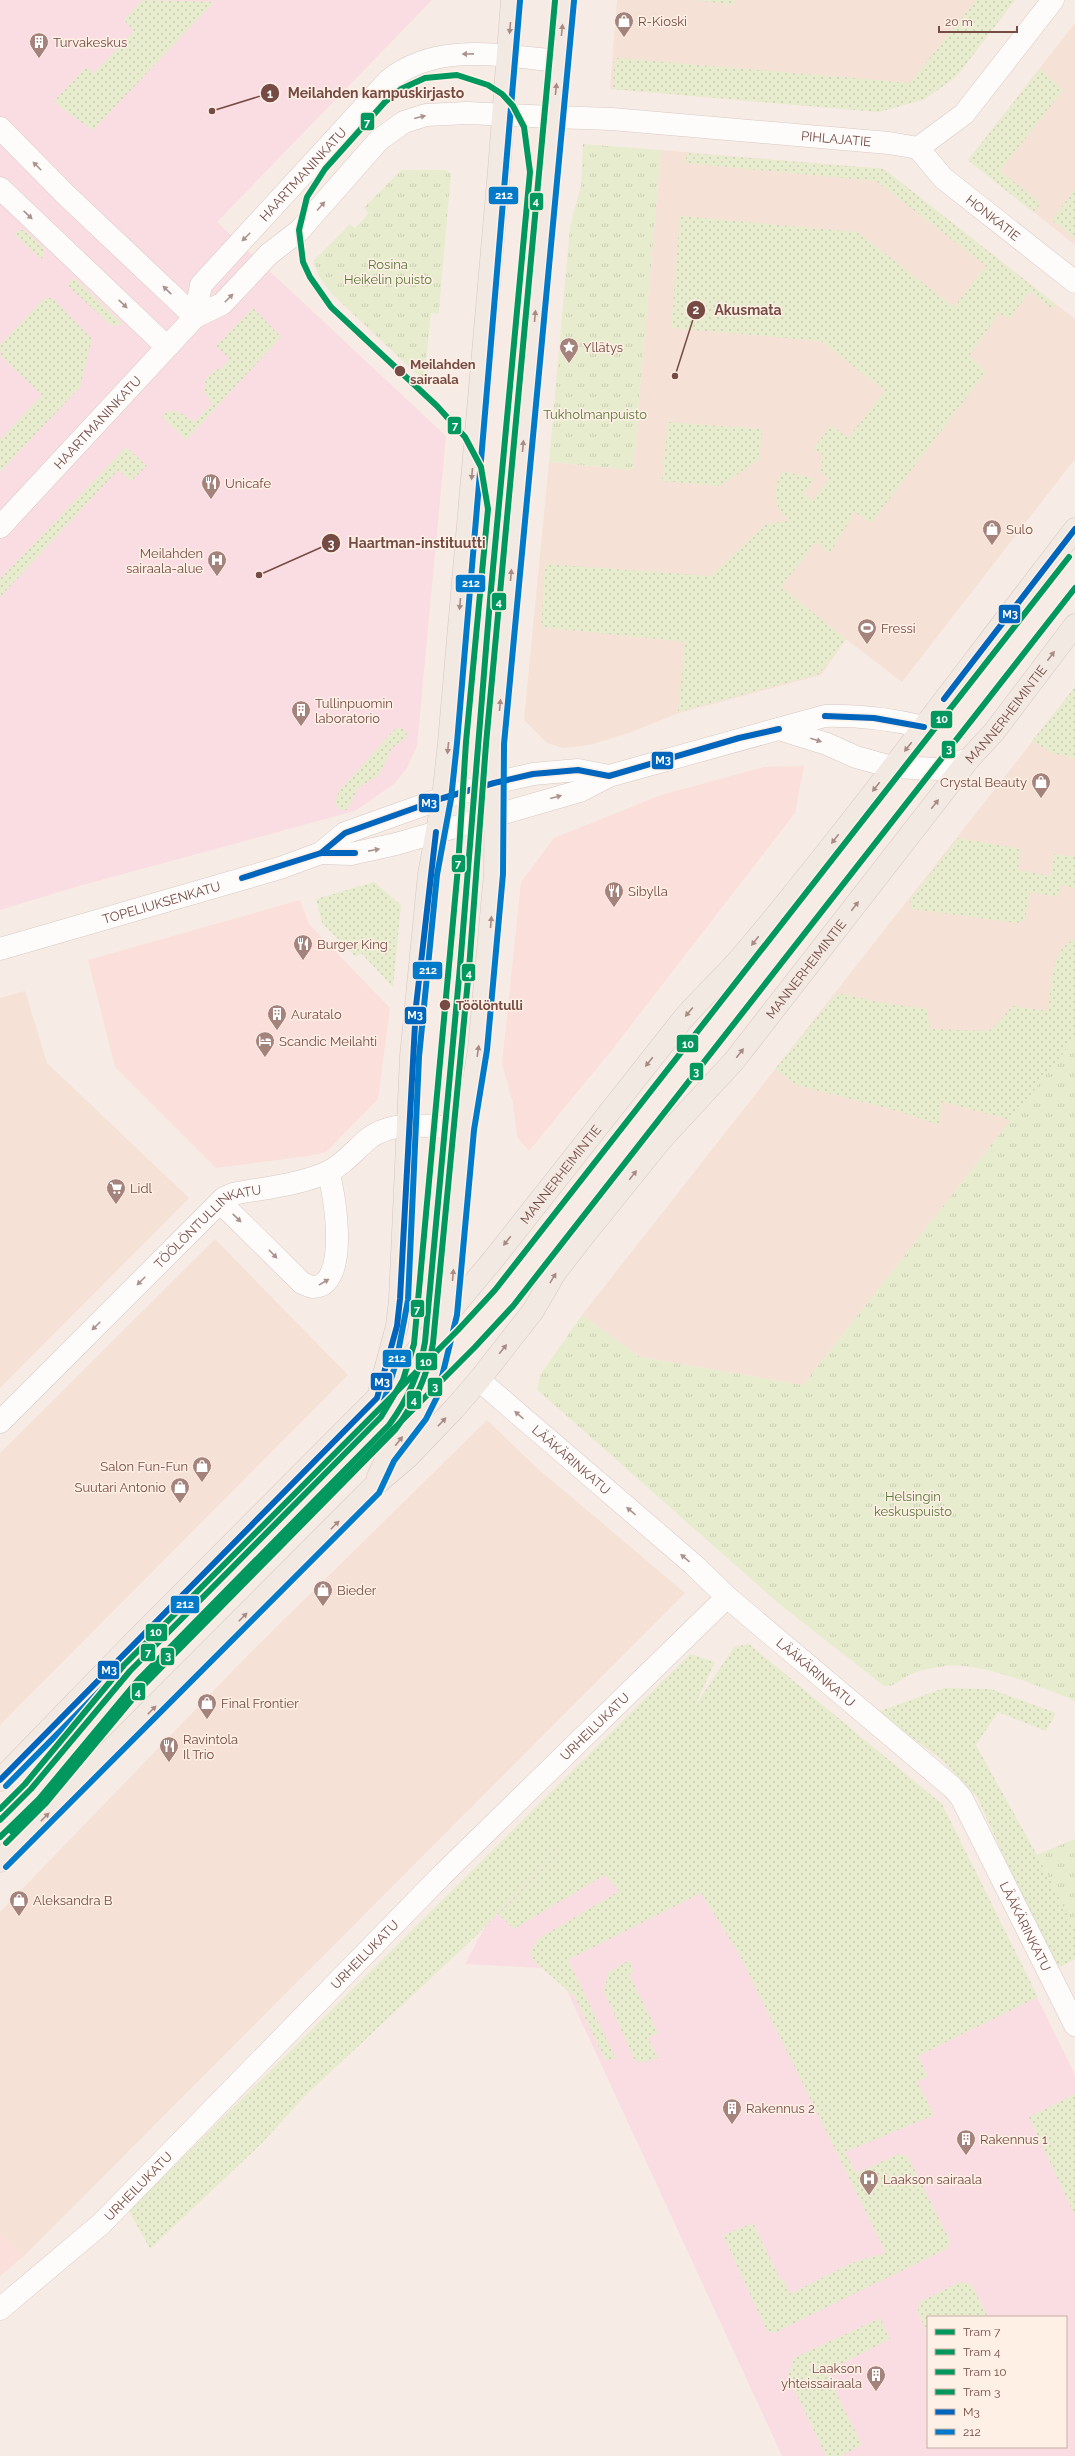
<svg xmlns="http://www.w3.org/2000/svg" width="1075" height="2456" viewBox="0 0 1075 2456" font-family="Raleway,sans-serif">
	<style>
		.residential { fill: #f5e1d6 }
		.commercial { fill: #fbdfda }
		.medical { fill: #fadde2; fill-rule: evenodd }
		.grass { fill: url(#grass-dots) }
		.park { fill: url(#park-tufts) }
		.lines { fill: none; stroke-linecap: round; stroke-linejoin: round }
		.street-casing { stroke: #d8c8c3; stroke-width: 23 }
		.secondary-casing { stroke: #d7c7c2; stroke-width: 23 }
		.primary-casing { stroke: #d6c6c2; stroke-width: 23 }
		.street { stroke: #fefcfb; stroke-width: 22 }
		.secondary { stroke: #fefcfb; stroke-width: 22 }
		.primary { stroke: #f2e9e2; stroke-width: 22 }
		.bus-1-casing { stroke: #fff0e6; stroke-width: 9 }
		.bus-2-casing { stroke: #fff0e6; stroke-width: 9 }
		.bus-1 { stroke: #0065bd; stroke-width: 6 }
		.bus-2 { stroke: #007ac9; stroke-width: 6 }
		.tram-1-casing { stroke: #fff0e6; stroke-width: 9 }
		.tram-2-casing { stroke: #fff0e6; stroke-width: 9 }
		.tram-3-casing { stroke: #fff0e6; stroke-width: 9 }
		.tram-4-casing { stroke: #fff0e6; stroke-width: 9 }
		.tram-1 { stroke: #00985f; stroke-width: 6 }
		.tram-2 { stroke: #00985f; stroke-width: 6 }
		.tram-3 { stroke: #00985f; stroke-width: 6 }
		.tram-4 { stroke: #00985f; stroke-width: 6 }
		.oneway { fill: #a88a83 }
		.oneway2 { fill: #ac928d }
		.stop-dot { fill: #764b44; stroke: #fff0e6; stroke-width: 1.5 }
		.labels { text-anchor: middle; stroke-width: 3; stroke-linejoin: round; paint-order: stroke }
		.poi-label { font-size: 13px; fill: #764b44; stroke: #fff0e6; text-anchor: start }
		.street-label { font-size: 13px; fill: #764b44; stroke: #fff0e6 }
		.park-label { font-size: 13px; fill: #597739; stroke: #fff0e6 }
		.stop-label { font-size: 13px; font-weight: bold; fill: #764b44; stroke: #fff0e6; text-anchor: start }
		.leader { fill: none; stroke: #764b44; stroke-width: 1.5 }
		.callout-dot { fill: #764b44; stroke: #fff0e6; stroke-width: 1.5 }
		.mark-label { font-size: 12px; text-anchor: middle; font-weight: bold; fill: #fff }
		.callout-label { font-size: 14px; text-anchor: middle; font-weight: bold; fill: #764b44; stroke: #fff0e6; stroke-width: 3; stroke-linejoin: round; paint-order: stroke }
		.line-badge { stroke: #fff0e6; stroke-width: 1.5 }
		.badge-label { font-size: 11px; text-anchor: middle; font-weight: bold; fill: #fff }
	</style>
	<defs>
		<pattern id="grass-dots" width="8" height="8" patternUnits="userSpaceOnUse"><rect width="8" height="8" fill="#e7ecce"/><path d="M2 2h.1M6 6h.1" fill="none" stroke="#caccb2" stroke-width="1.8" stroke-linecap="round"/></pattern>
		<pattern id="park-tufts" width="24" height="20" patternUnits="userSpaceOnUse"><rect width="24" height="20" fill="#e7ecce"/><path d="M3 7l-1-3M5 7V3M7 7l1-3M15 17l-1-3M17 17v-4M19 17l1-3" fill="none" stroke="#caccb2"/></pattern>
	</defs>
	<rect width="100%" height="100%" fill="#f7ece5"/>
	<g class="residential">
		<path d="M 617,0 L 1015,0 L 956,77 L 925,99 L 879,112 L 610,89 Z"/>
		<path d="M 1075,23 L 1075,245 L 968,160 Z"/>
		<path d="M 661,150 L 884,169 L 1075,319 L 1075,459 L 902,682 L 846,639 L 821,675 L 679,713 L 629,733 L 589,745 L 563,748 L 547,743 L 524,720 L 549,462 L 633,470 Z"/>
		<path d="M 1075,687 L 1075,1038 L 803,1385 L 640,1357 L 582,1315 Z"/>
		<path d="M 25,991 L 47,1063 L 189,1198 L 0,1388 L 0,998 Z"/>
		<path d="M 215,1239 L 348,1375 L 0,1725 L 0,1453 Z"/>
		<path d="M 487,1420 L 537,1468 L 685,1593 L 24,2256 L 0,2232 L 0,1912 L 249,1654 Z"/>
	</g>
	<g class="commercial">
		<path d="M 804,766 L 795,813 L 611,1051 L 529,1151 L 517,1137 L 513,1103 L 502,1064 L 521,882 L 554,838 L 661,795 L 764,767 Z"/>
		<path d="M 300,900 L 309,924 L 390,1008 L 378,1099 L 326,1152 L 309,1156 L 216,1168 L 115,1067 L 88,960 Z"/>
		<path d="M 0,2232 L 24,2256 L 0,2276 Z"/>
	</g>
	<g class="medical">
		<path d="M 0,0 L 432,0 L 217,222 L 446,436 L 417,746 L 407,768 L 394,784 L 355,811 L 79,886 L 0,910 Z"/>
		<path d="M 640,1765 L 973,1866 L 1075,2075 L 1075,2456 L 782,2456 L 557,1969 L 465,1964 L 486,1925 ZM 928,2317 L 1066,2317 L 1066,2447 L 928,2447 Z"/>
	</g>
	<g class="grass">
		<path d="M 143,0 L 214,2 L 93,130 L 65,111 L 54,101 L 86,67 L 94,73 L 134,31 L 124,20 Z"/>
		<path d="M 696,0 L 735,0 L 734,5 Z"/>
		<path d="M 976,0 L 1015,0 L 956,77 L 925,99 L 879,112 L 613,89 L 614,63 L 617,58 L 910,83 Z"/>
		<path d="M 1040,69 L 1063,90 L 1000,171 L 1041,203 L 1033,212 L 968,160 Z"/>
		<path d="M 687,153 L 884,169 L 1055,304 L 1052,309 L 1030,291 L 1009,319 L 999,313 L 969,356 L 986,372 L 871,523 L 855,512 L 830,553 L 816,542 L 781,587 L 846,639 L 819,674 L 678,712 L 685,642 L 541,627 L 545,564 L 711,576 L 766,524 L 786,521 L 788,518 C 772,509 773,485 783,471 L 815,479 L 804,494 L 813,501 L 829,479 L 820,472 L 823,455 L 813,449 L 831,425 L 848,438 L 885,391 L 821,341 L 671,328 L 680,216 L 857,232 L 954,307 L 986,266 L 876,181 L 685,163 Z"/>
		<path d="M 1075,189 L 1075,238 L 1052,220 Z"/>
		<path d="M 19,230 L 24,230 L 44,248 L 44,255 L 41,259 L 14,234 Z"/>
		<path d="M 74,278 L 123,324 L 112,326 L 67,285 Z"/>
		<path d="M 45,298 L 52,298 L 92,339 L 80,387 L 0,472 L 0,440 L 42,395 L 1,356 L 0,345 Z"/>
		<path d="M 253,308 L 281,337 L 186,440 L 162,417 L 167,411 L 179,412 L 194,422 L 212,404 L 204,391 L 206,379 L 216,369 L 220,370 L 230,359 L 216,346 Z"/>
		<path d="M 668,422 L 762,429 L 759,460 L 720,486 L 662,481 Z"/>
		<path d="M 126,447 L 147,466 L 131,481 L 118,470 L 0,597 L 0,579 Z"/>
		<path d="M 1075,687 L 1075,758 L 1052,753 L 1032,741 Z"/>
		<path d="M 401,728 L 406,731 L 407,737 L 392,748 L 379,775 L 358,788 L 347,810 L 340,810 L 335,802 L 339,791 L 395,729 Z"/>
		<path d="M 958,838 L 1021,849 L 1018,870 L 1051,876 L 1054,854 L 1075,857 L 1075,888 L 1060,885 L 1058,897 L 1030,892 L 1025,919 L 1017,923 L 912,909 L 910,900 Z"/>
		<path d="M 374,882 L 401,905 L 393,987 L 361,953 L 356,957 L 322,923 L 316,899 Z"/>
		<path d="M 1075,940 L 1075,1132 L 906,1254 L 1011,1120 L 942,1102 L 939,1125 L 901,1112 L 796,1085 L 775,1069 L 835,995 L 842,994 L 883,1003 L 927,1009 L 930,1029 L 989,1031 L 999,1022 L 1012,1006 L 1048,1011 C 1051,991 1051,945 1075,940 Z"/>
		<path d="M 749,1644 L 942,1804 L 1038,1997 L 918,2056 L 928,2076 L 917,2082 L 934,2115 L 845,2152 L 856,2173 L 899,2154 L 908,2157 L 950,2241 L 948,2248 L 774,2333 L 767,2331 L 723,2235 L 753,2223 L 781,2281 L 784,2280 L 790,2294 L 854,2262 L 886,2253 L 740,1956 L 701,1893 L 568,1960 L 616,2059 L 605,2060 L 575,1997 L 534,1961 L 530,1952 L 538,1939 L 619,1891 L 605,1875 L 514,1929 L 498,1914 L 590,1817 L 476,1936 L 307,2094 L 260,2145 L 150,2249 L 129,2211 L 690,1654 L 715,1662 L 695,1706 L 734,1647 Z"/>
		<path d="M 944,1688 L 991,1689 L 1056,1713 L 1046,1731 L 998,1712 L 976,1745 L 1037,1855 L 1075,1839 L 1075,1959 L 1055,1969 L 977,1797 L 941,1759 L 877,1712 Z"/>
		<path d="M 629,1960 L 634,1972 L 629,1974 L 658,2033 L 648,2038 L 658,2058 L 644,2062 L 635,2061 L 604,1991 L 608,1973 Z"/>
		<path d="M 1075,2094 L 1075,2216 L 1029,2117 Z"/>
		<path d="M 959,2282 L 971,2284 L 988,2317 L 928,2317 L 928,2334 L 918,2313 L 919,2302 Z"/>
		<path d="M 880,2318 L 890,2339 L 827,2371 L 833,2382 L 831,2383 L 862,2445 L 841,2456 L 826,2456 L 788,2376 L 794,2358 Z"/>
	</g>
	<g class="park">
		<path d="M 583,144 L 661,150 L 633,470 L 549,462 L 570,226 L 581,186 Z"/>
		<path d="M 401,170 L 445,170 L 451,174 L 439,310 L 439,314 L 431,313 L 424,381 L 332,294 L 320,278 L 313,261 L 350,224 L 355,228 L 369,213 L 364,208 Z"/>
		<path d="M 1075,1038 L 1075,1701 C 1043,1687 980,1662 946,1666 C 936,1667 920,1670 911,1674 C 900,1679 896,1687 884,1686 L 778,1603 L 542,1394 L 537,1390 L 540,1375 L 582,1315 L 640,1357 L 803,1385 Z"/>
		<path d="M 1075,1839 L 1075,1929 L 1037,1855 Z"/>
	</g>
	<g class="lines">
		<g class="street-casing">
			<g id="street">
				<path id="s1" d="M 553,117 L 612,119 L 889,143 L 918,148 L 964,114 L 1053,0"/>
				<path d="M 0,128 L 65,194 L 195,317"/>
				<path id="s2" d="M 918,148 L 943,178 L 1075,282"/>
				<path d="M 0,188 L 167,347"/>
				<path d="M 220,1202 L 302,1283 C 305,1284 310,1287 313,1287 C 350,1287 335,1193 328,1172"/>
				<path id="s3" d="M 479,1380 L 694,1565 L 727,1597 L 952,1787 L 961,1797 L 1075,2025"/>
				<path id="s4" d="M 0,1422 L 224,1198 L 233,1194 C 263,1188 299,1185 328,1172 C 343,1165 355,1150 368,1139 C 395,1118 433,1127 466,1129"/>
				<path id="s5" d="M 0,2309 L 101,2224 L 441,1876 L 727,1597"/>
			</g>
		</g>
		<g class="secondary-casing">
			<g id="secondary">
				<path id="s6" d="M 195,317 L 201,285 L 389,80 C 437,41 503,56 559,61"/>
				<path id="s7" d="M 0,527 L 195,317 L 222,304 L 269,254 L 299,231 L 379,140 L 404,122 L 426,115 L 467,113 L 553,117"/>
				<path d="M 779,729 L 827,744 L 856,757 L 892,767 L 939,769 L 969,759"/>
				<path d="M 321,853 L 345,833 L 443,798 L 494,783 L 533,774 L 578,770 L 609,776"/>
				<path id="s8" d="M 0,949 L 280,868 L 321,853 L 351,854 L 396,844 L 580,791 L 609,776 L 825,716 C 859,715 890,719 924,727"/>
			</g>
		</g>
		<g class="primary-casing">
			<g id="primary">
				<path d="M 380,1389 L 397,1326 L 400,1299 L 411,1056 L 429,874 L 443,798 L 449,742 L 499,170 L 512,0"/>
				<path d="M 378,1477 L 387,1457 L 419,1415 L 430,1393 L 449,1314 L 466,1129 L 479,1049 L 495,873 L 496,744 L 566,0"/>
				<path id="s9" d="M 0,1780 L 135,1641 L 377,1398 L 492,1261 L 683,1019 C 702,997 724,977 743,955 C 859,817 965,671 1075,529"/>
				<path id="s10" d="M 0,1861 L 373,1487 L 408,1457 L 454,1409 L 479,1380 L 533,1311 L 555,1273 L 582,1238 L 661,1140 L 734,1061 L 969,759 L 994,732 L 1075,625"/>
			</g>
		</g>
		<use href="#street" class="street"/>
		<use href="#secondary" class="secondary"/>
		<use href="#primary" class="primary"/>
		<g class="bus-1-casing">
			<g id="bus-1">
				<path d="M 944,699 L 1075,529"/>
				<path d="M 825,716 L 874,718 L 924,727"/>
				<path d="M 321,853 L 345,833 L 443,798 L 494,783 L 533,774 L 578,770 L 609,776 L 739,738 L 779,729"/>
				<path d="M 242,878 L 321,853 L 355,853"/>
				<path d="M 0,1780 L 377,1398 L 397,1326 L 400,1299 L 416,1006 L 436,832"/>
			</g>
		</g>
		<g class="bus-2-casing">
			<g id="bus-2">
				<path d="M 6,1786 L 383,1404 L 396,1363 L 408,1300 L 419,1057 L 437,875 L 451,799 L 457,743 L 520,1"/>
				<path d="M 6,1867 L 379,1493 L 394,1461 L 426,1419 L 437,1397 L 457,1315 L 474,1130 L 487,1050 L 503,874 L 504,744 L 574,1"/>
			</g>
		</g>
		<use href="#bus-1" class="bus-1"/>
		<use href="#bus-2" class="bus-2"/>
		<g class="tram-1-casing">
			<path id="tram-1" d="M 0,1820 L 31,1789 L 130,1671 L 381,1417 L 403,1380 L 414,1344 L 458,867 L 466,742 L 488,509 L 481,467 L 465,437 L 437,406 L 331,307 L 310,277 L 303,262 L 299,230 L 307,197 L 325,169 L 385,102 L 401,89 L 425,78 L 457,75 L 488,85 L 502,94 L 513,106 L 524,127 L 530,172 L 490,600 L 460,967 L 425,1342 C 420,1373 408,1399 389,1425 L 139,1679 L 39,1799 L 0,1837"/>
		</g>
		<g class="tram-2-casing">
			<path id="tram-2" d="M 6,1843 L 45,1804 L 145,1684 L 395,1430 C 415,1403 428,1376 433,1343 L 469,969 L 486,744 L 555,1"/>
		</g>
		<g class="tram-3-casing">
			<path id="tram-3" d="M 0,1809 L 25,1784 L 124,1665 L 458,1330 L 495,1290 L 1069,557"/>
		</g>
		<g class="tram-4-casing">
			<path id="tram-4" d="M 11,1831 L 43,1799 L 142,1682 L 475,1347 L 513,1306 L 1075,588"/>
		</g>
		<use href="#tram-1" class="tram-1"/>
		<use href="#tram-2" class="tram-2"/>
		<use href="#tram-3" class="tram-3"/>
		<use href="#tram-4" class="tram-4"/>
	</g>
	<defs><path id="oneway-solid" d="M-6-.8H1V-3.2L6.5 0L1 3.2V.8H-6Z"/></defs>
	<g class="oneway">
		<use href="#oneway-solid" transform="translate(510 28) rotate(95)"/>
		<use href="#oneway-solid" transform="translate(562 30) rotate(-84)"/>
		<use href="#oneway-solid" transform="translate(556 89) rotate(-84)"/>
		<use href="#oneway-solid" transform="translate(535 316) rotate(-85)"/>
		<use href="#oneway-solid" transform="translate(523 446) rotate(-85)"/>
		<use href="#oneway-solid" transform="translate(472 474) rotate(95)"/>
		<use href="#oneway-solid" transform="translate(511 575) rotate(-85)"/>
		<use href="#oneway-solid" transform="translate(460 604) rotate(95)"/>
		<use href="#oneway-solid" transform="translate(1051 656) rotate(-53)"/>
		<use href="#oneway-solid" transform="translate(500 705) rotate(-85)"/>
		<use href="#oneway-solid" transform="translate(908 747) rotate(128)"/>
		<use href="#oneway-solid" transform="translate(448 748) rotate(96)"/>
		<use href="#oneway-solid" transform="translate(876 787) rotate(128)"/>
		<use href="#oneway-solid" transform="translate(935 804) rotate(-52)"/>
		<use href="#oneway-solid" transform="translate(835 839) rotate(128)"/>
		<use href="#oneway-solid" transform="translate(855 906) rotate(-52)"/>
		<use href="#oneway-solid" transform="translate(491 922) rotate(-85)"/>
		<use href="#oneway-solid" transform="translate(755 941) rotate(128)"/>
		<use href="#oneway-solid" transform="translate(689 1012) rotate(130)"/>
		<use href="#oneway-solid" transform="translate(478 1051) rotate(-82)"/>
		<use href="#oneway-solid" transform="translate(740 1053) rotate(-52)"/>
		<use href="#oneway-solid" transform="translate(649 1062) rotate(129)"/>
		<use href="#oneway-solid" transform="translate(633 1175) rotate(-52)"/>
		<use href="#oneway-solid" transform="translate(507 1241) rotate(128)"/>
		<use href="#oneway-solid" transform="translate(453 1275) rotate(-85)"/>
		<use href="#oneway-solid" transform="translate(553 1278) rotate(-59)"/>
		<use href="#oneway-solid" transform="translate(503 1349) rotate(-51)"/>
		<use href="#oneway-solid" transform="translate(442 1422) rotate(-46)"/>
		<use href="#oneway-solid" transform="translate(399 1441) rotate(-51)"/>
		<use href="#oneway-solid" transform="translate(335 1525) rotate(-45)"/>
		<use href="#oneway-solid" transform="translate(243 1617) rotate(-45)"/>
		<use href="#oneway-solid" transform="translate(152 1710) rotate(-45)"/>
		<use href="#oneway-solid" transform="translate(45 1817) rotate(-45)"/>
	</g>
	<g class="oneway2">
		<use href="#oneway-solid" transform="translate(468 54) rotate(179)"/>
		<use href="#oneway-solid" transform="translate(420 117) rotate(-14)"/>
		<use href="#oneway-solid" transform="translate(37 166) rotate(-135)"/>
		<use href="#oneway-solid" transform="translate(321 206) rotate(-48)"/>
		<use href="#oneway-solid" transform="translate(28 215) rotate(43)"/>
		<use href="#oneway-solid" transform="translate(246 237) rotate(135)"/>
		<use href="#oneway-solid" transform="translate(167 290) rotate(-136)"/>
		<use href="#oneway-solid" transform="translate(229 298) rotate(-45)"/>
		<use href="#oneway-solid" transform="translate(123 304) rotate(43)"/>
		<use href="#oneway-solid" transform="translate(816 740) rotate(17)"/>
		<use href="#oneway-solid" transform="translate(556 797) rotate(-15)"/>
		<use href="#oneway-solid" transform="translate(374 850) rotate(-11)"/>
		<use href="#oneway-solid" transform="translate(237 1218) rotate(44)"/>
		<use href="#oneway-solid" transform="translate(273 1254) rotate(46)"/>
		<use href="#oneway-solid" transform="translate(141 1281) rotate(135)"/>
		<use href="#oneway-solid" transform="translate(324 1282) rotate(-31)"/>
		<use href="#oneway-solid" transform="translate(96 1326) rotate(135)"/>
		<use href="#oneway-solid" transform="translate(519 1415) rotate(-139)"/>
		<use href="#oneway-solid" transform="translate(631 1511) rotate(-140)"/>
		<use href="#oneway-solid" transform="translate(685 1558) rotate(-139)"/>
	</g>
	<defs>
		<g id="shop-pin" transform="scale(1)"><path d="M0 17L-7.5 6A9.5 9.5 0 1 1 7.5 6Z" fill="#a3837c" stroke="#fff0e6"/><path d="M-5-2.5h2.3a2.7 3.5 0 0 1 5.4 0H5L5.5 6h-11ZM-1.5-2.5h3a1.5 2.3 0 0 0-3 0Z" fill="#fff"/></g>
		<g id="building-pin" transform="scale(1)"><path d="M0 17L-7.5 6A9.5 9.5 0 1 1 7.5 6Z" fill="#a3837c" stroke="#fff0e6"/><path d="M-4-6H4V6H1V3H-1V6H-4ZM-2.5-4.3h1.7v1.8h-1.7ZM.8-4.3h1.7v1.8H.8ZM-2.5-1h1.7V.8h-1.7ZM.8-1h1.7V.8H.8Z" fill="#fff"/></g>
		<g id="sight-pin" transform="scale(1)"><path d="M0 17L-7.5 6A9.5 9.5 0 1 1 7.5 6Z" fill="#a3837c" stroke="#fff0e6"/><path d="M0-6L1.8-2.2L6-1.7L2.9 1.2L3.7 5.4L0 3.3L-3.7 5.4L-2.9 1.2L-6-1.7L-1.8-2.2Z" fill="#fff"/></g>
		<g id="restaurant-pin" transform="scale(1)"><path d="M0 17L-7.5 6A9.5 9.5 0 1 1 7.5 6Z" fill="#a3837c" stroke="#fff0e6"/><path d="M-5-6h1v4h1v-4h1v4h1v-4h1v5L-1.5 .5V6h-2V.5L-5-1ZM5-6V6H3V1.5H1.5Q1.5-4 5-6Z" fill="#fff"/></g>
		<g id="hospital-pin" transform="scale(1)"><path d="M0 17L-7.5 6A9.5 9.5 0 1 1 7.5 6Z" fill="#a3837c" stroke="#fff0e6"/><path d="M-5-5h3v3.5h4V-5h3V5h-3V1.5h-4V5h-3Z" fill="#fff"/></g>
		<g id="stadium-pin" transform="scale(1)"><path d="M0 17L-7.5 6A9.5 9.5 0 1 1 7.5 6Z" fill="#a3837c" stroke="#fff0e6"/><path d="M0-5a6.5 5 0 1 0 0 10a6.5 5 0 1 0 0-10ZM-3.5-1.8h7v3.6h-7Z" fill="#fff"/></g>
		<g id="hotel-pin" transform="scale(1)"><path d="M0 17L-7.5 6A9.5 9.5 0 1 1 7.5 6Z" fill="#a3837c" stroke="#fff0e6"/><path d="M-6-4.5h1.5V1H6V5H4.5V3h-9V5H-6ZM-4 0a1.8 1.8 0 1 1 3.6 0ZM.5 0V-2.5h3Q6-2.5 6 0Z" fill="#fff"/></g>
		<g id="supermarket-pin" transform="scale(1)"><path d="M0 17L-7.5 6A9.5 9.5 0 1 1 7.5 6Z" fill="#a3837c" stroke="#fff0e6"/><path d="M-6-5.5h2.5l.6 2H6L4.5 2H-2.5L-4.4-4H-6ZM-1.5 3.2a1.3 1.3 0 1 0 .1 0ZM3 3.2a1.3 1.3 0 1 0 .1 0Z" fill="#fff"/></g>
	</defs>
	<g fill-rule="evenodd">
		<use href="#shop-pin" x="624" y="21"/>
		<use href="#building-pin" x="39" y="42"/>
		<use href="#sight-pin" x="569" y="347"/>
		<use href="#restaurant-pin" x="211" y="483"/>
		<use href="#shop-pin" x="992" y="529"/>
		<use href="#hospital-pin" x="217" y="560"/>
		<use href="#stadium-pin" x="867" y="628"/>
		<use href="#building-pin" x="301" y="710"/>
		<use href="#shop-pin" x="1041" y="782"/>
		<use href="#restaurant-pin" x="614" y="891"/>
		<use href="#restaurant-pin" x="303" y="944"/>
		<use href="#building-pin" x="277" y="1014"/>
		<use href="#hotel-pin" x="265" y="1041"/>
		<use href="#supermarket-pin" x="116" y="1188"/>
		<use href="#shop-pin" x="202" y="1466"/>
		<use href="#shop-pin" x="180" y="1487"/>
		<use href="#shop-pin" x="323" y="1590"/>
		<use href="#shop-pin" x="207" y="1703"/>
		<use href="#restaurant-pin" x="169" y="1746"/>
		<use href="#shop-pin" x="19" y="1900"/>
		<use href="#building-pin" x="732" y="2108"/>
		<use href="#building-pin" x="966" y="2139"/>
		<use href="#hospital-pin" x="869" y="2179"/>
		<use href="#building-pin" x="876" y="2375"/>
	</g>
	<g class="stop-dot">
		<circle cx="400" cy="371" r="6"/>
		<circle cx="445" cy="1005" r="6"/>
	</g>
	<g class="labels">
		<g class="poi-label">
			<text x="638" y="26">R-Kioski</text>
			<text x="53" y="47">Turvakeskus</text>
			<text x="583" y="352">Yllätys</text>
			<text x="225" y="488">Unicafe</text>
			<text x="1006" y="534">Sulo</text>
			<text x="203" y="558" text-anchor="end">Meilahden<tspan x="203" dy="15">sairaala-alue</tspan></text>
			<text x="881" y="633">Fressi</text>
			<text x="315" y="708">Tullinpuomin<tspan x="315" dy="15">laboratorio</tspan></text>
			<text x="1027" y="787" text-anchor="end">Crystal Beauty</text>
			<text x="628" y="896">Sibylla</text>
			<text x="317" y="949">Burger King</text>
			<text x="291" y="1019">Auratalo</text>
			<text x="279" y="1046">Scandic Meilahti</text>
			<text x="130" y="1193">Lidl</text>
			<text x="188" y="1471" text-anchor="end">Salon Fun-Fun</text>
			<text x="166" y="1492" text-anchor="end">Suutari Antonio</text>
			<text x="337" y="1595">Bieder</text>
			<text x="221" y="1708">Final Frontier</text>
			<text x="183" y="1744">Ravintola<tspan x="183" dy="15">Il Trio</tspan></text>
			<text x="33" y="1905">Aleksandra B</text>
			<text x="746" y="2113">Rakennus 2</text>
			<text x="980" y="2144">Rakennus 1</text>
			<text x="883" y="2184">Laakson sairaala</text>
			<text x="862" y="2373" text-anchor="end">Laakson<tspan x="862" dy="15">yhteissairaala</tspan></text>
		</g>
		<g class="street-label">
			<text dy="5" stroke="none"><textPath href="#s1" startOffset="284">PIHLAJATIE</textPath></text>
			<text dy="5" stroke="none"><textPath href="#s6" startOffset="183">HAARTMANINKATU</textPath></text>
			<text dy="5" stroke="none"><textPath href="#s2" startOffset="103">HONKATIE</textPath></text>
			<text dy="5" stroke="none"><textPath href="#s7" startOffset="143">HAARTMANINKATU</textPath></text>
			<text dy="5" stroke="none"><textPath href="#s10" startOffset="1529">MANNERHEIMINTIE</textPath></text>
			<text dy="5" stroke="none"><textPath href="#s8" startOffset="168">TOPELIUKSENKATU</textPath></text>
			<text dy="5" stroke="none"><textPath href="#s10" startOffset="1205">MANNERHEIMINTIE</textPath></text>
			<text dy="5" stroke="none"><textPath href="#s9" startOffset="826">MANNERHEIMINTIE</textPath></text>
			<text dy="5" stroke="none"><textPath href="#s4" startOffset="288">TÖÖLÖNTULLINKATU</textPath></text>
			<text dy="5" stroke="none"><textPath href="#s3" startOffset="122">LÄÄKÄRINKATU</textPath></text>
			<text dy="5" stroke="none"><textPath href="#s3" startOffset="446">LÄÄKÄRINKATU</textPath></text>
			<text dy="5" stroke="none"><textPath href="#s5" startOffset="833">URHEILUKATU</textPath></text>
			<text dy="5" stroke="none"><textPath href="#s3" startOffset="782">LÄÄKÄRINKATU</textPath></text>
			<text dy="5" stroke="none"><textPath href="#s5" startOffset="509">URHEILUKATU</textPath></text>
			<text dy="5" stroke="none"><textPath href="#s5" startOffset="185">URHEILUKATU</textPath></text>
		</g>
		<g class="park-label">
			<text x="388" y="269">Rosina<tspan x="388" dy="15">Heikelin puisto</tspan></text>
			<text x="595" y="419">Tukholmanpuisto</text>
			<text x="913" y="1501">Helsingin<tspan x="913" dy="15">keskuspuisto</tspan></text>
		</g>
		<g class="stop-label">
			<text x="410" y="369">Meilahden<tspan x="410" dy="15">sairaala</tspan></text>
			<text x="456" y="1010">Töölöntulli</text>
		</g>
	</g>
	<path class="leader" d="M212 111L270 93M675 376L696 310M259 575L331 543"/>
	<g class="callout-dot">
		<circle cx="212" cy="111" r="4"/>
		<circle cx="675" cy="376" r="4"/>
		<circle cx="259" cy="575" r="4"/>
		<circle cx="270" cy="93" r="10"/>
		<circle cx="696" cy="310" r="10"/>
		<circle cx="331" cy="543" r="10"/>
	</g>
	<g class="mark-label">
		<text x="270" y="98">1</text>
		<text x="696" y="314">2</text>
		<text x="331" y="548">3</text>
	</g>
	<g class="callout-label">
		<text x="376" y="98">Meilahden kampuskirjasto</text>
		<text x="748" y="315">Akusmata</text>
		<text x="417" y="548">Haartman-instituutti</text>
	</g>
	<g class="line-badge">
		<rect x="360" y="112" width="15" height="19" rx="4" fill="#00985f"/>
		<rect x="488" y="186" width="31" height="19" rx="4" fill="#007ac9"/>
		<rect x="529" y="192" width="15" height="19" rx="4" fill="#00985f"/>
		<rect x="447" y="416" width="15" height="19" rx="4" fill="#00985f"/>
		<rect x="455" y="574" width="31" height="19" rx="4" fill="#007ac9"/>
		<rect x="491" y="592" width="16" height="19" rx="4" fill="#00985f"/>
		<rect x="998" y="604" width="23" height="20" rx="4" fill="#0065bd"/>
		<rect x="930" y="710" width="23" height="19" rx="4" fill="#00985f"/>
		<rect x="941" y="740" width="15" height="19" rx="4" fill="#00985f"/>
		<rect x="651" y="751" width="23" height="19" rx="4" fill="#0065bd"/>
		<rect x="418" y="793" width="22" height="20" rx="4" fill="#0065bd"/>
		<rect x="451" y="854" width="15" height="19" rx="4" fill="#00985f"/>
		<rect x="412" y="961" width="31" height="19" rx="4" fill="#007ac9"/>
		<rect x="461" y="963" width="15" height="19" rx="4" fill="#00985f"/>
		<rect x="404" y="1006" width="23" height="19" rx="4" fill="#0065bd"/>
		<rect x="676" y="1034" width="23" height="19" rx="4" fill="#00985f"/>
		<rect x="689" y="1062" width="15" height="19" rx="4" fill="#00985f"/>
		<rect x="410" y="1299" width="15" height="19" rx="4" fill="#00985f"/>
		<rect x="382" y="1349" width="30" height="19" rx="4" fill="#007ac9"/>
		<rect x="415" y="1352" width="23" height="19" rx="4" fill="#00985f"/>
		<rect x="370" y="1372" width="23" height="19" rx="4" fill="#0065bd"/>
		<rect x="427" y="1377" width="16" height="20" rx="4" fill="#00985f"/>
		<rect x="406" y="1390" width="16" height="20" rx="4" fill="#00985f"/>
		<rect x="170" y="1595" width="30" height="19" rx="4" fill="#007ac9"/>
		<rect x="145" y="1623" width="23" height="19" rx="4" fill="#00985f"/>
		<rect x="140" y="1643" width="16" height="19" rx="4" fill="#00985f"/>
		<rect x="160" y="1647" width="15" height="19" rx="4" fill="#00985f"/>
		<rect x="97" y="1660" width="23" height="20" rx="4" fill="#0065bd"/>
		<rect x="131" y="1682" width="15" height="19" rx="4" fill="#00985f"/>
	</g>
	<g class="badge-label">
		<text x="367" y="126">7</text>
		<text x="504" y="199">212</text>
		<text x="536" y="205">4</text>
		<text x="455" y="429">7</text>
		<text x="471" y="587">212</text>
		<text x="499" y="606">4</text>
		<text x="1010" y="618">M3</text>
		<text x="942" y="723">10</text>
		<text x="949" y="753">3</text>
		<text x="663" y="764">M3</text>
		<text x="429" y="807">M3</text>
		<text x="458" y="867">7</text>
		<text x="428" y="974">212</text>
		<text x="469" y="977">4</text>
		<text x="415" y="1019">M3</text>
		<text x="688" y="1048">10</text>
		<text x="696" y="1076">3</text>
		<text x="417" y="1313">7</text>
		<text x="397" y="1362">212</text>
		<text x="426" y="1366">10</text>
		<text x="382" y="1386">M3</text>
		<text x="435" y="1391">3</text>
		<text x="414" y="1404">4</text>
		<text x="185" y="1608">212</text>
		<text x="156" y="1636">10</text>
		<text x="148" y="1656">7</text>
		<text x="168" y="1660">3</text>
		<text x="109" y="1674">M3</text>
		<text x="138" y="1696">4</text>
	</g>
	<rect x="927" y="2316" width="140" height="132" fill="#fff0e6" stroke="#c8aea5"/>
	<rect x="935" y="2329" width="20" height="6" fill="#00985f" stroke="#c8aea5"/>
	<text x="963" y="2336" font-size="12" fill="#764b44">Tram 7</text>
	<rect x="935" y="2349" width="20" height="6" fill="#00985f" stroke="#c8aea5"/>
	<text x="963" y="2356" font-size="12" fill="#764b44">Tram 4</text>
	<rect x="935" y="2369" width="20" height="6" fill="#00985f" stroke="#c8aea5"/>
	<text x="963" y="2376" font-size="12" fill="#764b44">Tram 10</text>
	<rect x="935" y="2389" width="20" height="6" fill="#00985f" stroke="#c8aea5"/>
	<text x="963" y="2396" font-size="12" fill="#764b44">Tram 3</text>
	<rect x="935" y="2409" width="20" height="6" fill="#0065bd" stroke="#c8aea5"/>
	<text x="963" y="2416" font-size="12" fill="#764b44">M3</text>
	<rect x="935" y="2429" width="20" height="6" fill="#007ac9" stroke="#c8aea5"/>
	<text x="963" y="2436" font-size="12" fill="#764b44">212</text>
	<path d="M939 26v6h78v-6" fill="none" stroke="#764b44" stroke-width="2"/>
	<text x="945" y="26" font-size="12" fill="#764b44" stroke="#fff0e6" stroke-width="3" paint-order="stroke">20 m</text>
</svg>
